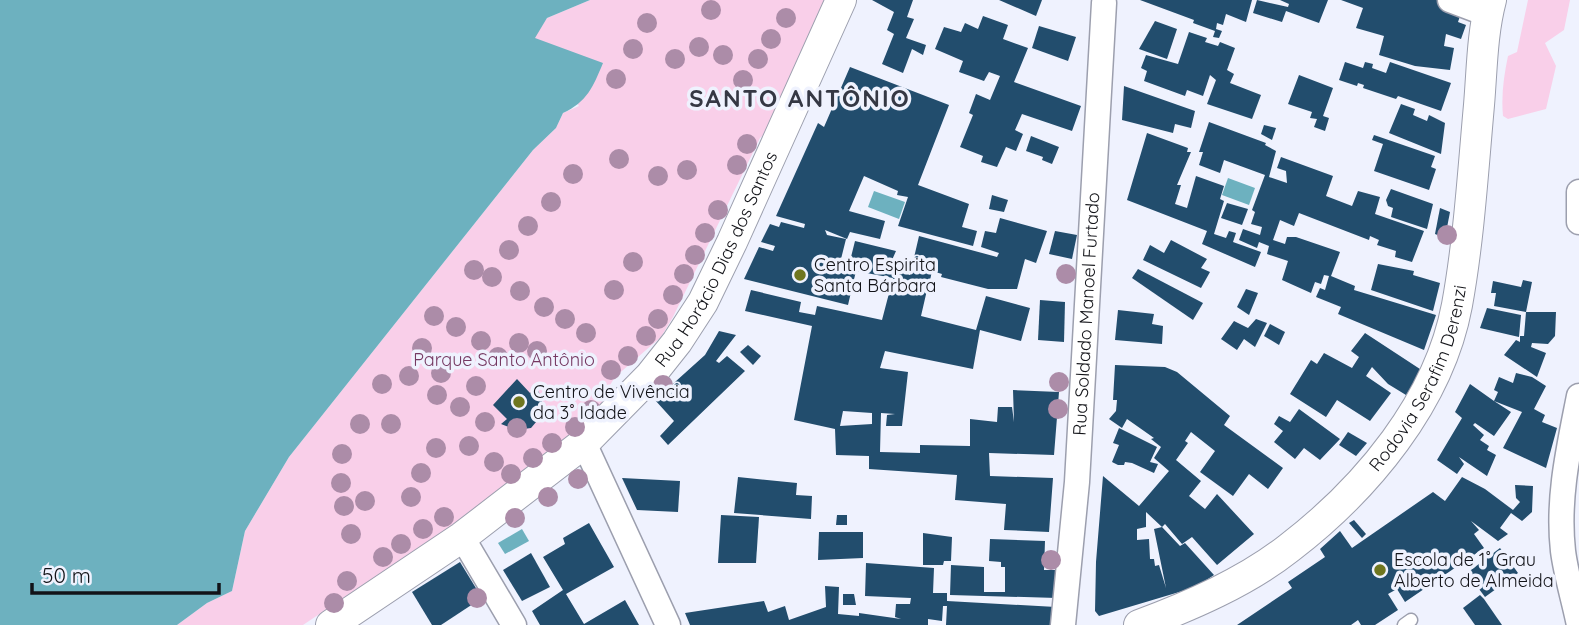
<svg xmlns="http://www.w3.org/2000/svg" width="1579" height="625" viewBox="0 0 1579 625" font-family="Quicksand,sans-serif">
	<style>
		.green { fill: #f9cfe9 }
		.water { fill: #6db1bf }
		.building { fill: #224d6d; fill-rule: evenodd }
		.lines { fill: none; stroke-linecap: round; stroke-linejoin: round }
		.service-casing { stroke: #9c9fae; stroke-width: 15 }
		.minor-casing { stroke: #9c9fae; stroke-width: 27 }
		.tertiary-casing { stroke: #9c9fae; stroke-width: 32 }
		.service { stroke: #fff; stroke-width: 12 }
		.minor { stroke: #fff; stroke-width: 24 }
		.tertiary { stroke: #fff; stroke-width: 30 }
		.tree { fill: #ac8ca8 }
		.poi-dot { fill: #6f761f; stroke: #eff2fe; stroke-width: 2.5 }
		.labels { text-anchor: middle; stroke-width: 7; stroke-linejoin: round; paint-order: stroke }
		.street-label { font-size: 18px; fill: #121318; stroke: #eff2fe }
		.poi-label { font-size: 18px; fill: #121318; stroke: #eff2fe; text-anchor: start }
		.park-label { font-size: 18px; fill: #753862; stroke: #eff2fe }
		.district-label { font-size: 24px; font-weight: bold; letter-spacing: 2px; fill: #353844; stroke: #eff2fe }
	</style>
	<rect width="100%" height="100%" fill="#eff2fe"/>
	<g class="green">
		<path d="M 590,0 L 833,0 L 780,121 L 760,138 L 673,317 L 661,337 L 615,377 L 607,390 L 602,413 L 575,443 L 303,625 L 177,625 L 207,603 L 232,591 L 245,531 L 289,457 L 533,150 L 556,128 L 563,113 L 579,106 L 534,38 L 547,18 Z"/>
		<path d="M 1528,0 L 1570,0 L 1564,30 L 1545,43 L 1556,66 L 1546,109 L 1508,119 L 1503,116 C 1501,95 1504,75 1508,56 L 1517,52 Z"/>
	</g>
	<g class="water">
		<path d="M 0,0 L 590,0 L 547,18 L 535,38 L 603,63 C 593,87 587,102 563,113 L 556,128 L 533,150 L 289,457 L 245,531 L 232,591 L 207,603 L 177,625 L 0,625 Z"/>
		<path d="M 1228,178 L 1255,188 L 1249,205 L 1222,195 Z"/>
		<path d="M 874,191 L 905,202 L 899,219 L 868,207 Z"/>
		<path d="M 522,529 L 529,541 L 505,554 L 498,543 Z"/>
	</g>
	<g class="building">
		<path d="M 872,0 L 913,0 L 907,17 L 914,19 L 906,38 L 926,45 L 923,55 L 912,49 L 903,73 L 882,64 L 894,34 L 887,30 L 894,12 Z"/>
		<path d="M 999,0 L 1042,0 L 1036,16 Z"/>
		<path d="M 1140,0 L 1252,0 L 1246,22 L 1226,14 L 1223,25 L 1217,23 L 1216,29 L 1222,31 L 1219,38 L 1213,37 L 1215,31 L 1193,23 L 1194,20 Z"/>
		<path d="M 1257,0 L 1288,7 L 1289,4 L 1280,0 L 1328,0 L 1319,23 L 1286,11 L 1282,22 L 1253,13 Z"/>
		<path d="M 1341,0 L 1442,0 L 1463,7 L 1458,22 L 1466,25 L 1461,39 L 1446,34 L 1444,46 L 1454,48 L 1450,70 L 1415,66 L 1379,55 L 1384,36 L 1356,28 L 1363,8 Z"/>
		<path d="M 983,16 L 1008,25 L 1003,39 L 1028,48 L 1014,82 L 1081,106 L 1072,131 L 1022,114 L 1015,130 L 1023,134 L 1016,151 L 1006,147 L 997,167 L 981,162 L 983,156 L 960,147 L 973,115 L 969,113 L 976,94 L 990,100 L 1000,76 L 989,72 L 984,81 L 959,72 L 963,61 L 935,49 L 944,27 L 961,32 L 965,23 L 978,29 Z"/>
		<path d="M 1155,21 L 1177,29 L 1167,59 L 1139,49 Z"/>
		<path d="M 1039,26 L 1076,37 L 1068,61 L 1032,48 Z"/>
		<path d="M 1189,32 L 1207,38 L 1205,42 L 1218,46 L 1220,42 L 1235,48 L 1227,70 L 1234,74 L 1230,83 L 1261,95 L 1252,119 L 1207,104 L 1216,80 L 1210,75 L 1203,96 L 1187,90 L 1185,96 L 1144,81 L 1147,71 L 1141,68 L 1146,55 L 1178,64 Z"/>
		<path d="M 1345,62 L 1363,68 L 1365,62 L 1373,64 L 1372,68 L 1386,73 L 1390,62 L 1451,83 L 1441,111 L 1398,96 L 1396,99 L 1363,88 L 1364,85 L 1358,83 L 1357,86 L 1339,80 Z"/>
		<path d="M 850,67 L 949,105 L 918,185 L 969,204 L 962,227 L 977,231 L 973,246 L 898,226 L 908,197 L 897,195 L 898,191 L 864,176 L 849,211 L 885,221 L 880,239 L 850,232 L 847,239 L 825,230 L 827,235 L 846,239 L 839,267 L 848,269 L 855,241 L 896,251 L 888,269 L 910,275 L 919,236 L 997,257 L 999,253 L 981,247 L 985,231 L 996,233 L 1000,218 L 1047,231 L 1036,263 L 1025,259 L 1017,289 L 988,289 L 941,277 L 942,274 L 932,271 L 929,285 L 907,283 L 927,290 L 921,316 L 976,330 L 986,296 L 1030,308 L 1021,341 L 980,330 L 973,369 L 885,351 L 880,368 L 908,372 L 902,426 L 886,426 L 887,415 L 895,414 L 881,413 L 880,452 L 920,453 L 920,445 L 970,446 L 970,419 L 997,422 L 998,407 L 1012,407 L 1014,422 L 1013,390 L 1059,392 L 1054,455 L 989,453 L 990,476 L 1053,478 L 1049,532 L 1004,530 L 1006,504 L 955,500 L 957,475 L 869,469 L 869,456 L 836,455 L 835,429 L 794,420 L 812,326 L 745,311 L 751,290 L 801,302 L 799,312 L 815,315 L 817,306 L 882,320 L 893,278 L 856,271 L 848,305 L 744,279 L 759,247 L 773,251 L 775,246 L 761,242 L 770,224 L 779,227 L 781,222 L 804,228 L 805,224 L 776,216 L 818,123 L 824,127 ZM 843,411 L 872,413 L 872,424 L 840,426 Z"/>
		<path d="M 1299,75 L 1333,88 L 1323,116 L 1329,118 L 1325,131 L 1314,127 L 1317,119 L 1310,118 L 1312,112 L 1288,104 Z"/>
		<path d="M 1124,86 L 1195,111 L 1191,128 L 1175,124 L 1173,133 L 1122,120 Z"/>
		<path d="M 1401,104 L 1415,109 L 1413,115 L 1427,121 L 1429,115 L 1445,123 L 1441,154 L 1389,133 Z"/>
		<path d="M 1209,122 L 1266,143 L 1265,145 L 1276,151 L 1269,177 L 1287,183 L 1286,171 L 1277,168 L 1281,157 L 1333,176 L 1326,196 L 1352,206 L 1358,191 L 1380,197 L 1375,214 L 1424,231 L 1412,262 L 1395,257 L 1396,251 L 1377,245 L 1379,240 L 1370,236 L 1369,240 L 1299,213 L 1294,226 L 1280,220 L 1273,240 L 1285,244 L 1287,237 L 1296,237 L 1340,252 L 1331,276 L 1355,286 L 1354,290 L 1436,315 L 1424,350 L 1338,314 L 1341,307 L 1316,297 L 1320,288 L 1325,290 L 1329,276 L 1324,275 L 1321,284 L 1315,282 L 1311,293 L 1282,280 L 1288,261 L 1267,254 L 1269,246 L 1259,242 L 1257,248 L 1239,240 L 1243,229 L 1260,235 L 1262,227 L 1251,224 L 1255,212 L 1252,210 L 1265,175 L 1224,160 L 1220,173 L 1199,165 L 1203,152 L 1199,152 Z"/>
		<path d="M 1264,125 L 1276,128 L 1272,140 L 1261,134 Z"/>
		<path d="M 1147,133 L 1188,148 L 1187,152 L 1191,152 L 1177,185 L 1181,185 L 1175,204 L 1187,208 L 1196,176 L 1224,186 L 1220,199 L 1224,201 L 1214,234 L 1226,238 L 1229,231 L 1236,233 L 1233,242 L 1261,252 L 1255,267 L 1202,244 L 1207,231 L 1127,200 Z"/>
		<path d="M 1374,135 L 1435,156 L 1431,167 L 1436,169 L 1429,190 L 1374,171 L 1383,144 L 1372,140 Z"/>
		<path d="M 1031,136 L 1059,147 L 1052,164 L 1042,160 L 1043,157 L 1026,151 Z"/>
		<path d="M 1391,189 L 1433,204 L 1427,229 L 1391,217 L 1393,208 L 1388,206 L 1386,200 Z"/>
		<path d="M 992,195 L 1008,200 L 1004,212 L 989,209 Z"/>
		<path d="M 1227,203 L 1248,209 L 1242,225 L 1221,218 Z"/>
		<path d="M 1440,208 L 1450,212 L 1445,238 L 1435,234 Z"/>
		<path d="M 1055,231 L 1077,235 L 1072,259 L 1049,254 Z"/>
		<path d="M 1171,240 L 1207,259 L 1201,268 L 1210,272 L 1201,288 L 1143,260 L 1150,245 L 1164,253 Z"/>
		<path d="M 1378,264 L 1414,271 L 1413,275 L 1440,283 L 1433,311 L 1371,290 Z"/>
		<path d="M 1138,269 L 1203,303 L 1193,320 L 1132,278 Z"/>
		<path d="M 1523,280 L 1532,282 L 1526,312 L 1556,312 L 1555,336 L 1548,344 L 1532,343 L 1531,347 L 1546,353 L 1537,377 L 1504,355 L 1516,340 L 1520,342 L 1520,336 L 1524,336 L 1526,312 L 1494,306 L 1496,293 L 1491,293 L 1493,281 L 1521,287 Z"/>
		<path d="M 1246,289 L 1258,293 L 1249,315 L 1237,307 Z"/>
		<path d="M 1040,300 L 1065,302 L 1064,342 L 1038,340 Z"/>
		<path d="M 1487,308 L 1521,315 L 1519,337 L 1480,328 Z"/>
		<path d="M 1118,310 L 1154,314 L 1152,324 L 1163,326 L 1162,344 L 1115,340 Z"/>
		<path d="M 1256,319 L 1267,323 L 1255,347 L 1244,339 L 1237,350 L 1221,339 L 1234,321 L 1248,328 Z"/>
		<path d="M 1270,324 L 1285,332 L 1279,345 L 1264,336 Z"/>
		<path d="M 719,331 L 736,335 L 716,361 L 719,363 L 727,356 L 745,371 L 668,445 L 660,436 L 674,421 L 655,400 L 705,355 Z"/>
		<path d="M 1365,333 L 1423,371 L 1406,395 L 1388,384 L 1372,367 L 1366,376 L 1391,393 L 1370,421 L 1337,400 L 1326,417 L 1290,394 L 1311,360 L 1317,364 L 1324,353 L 1352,368 L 1359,357 L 1351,351 Z"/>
		<path d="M 748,345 L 761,356 L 753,365 L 740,352 Z"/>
		<path d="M 1115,365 L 1165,367 L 1177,372 L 1230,416 L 1224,425 L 1283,468 L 1268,489 L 1249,474 L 1233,496 L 1200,472 L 1215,451 L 1191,432 L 1185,441 L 1188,443 L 1176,460 L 1201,481 L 1189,496 L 1205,509 L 1217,494 L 1254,534 L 1217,565 L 1192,537 L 1182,544 L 1165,524 L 1162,527 L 1146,512 L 1146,527 L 1137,529 L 1137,540 L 1149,539 L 1150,559 L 1154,559 L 1155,566 L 1159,565 L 1166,588 L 1154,529 L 1162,527 L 1180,546 L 1185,543 L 1214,575 L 1196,587 L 1099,616 L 1095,611 L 1096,562 L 1103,476 L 1139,506 L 1169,471 L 1154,458 L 1161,447 L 1151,439 L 1154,438 L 1127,419 L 1122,428 L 1109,419 L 1116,411 L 1117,400 L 1113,400 Z"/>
		<path d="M 1516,373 L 1532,377 L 1546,386 L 1534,409 L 1545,415 L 1542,422 L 1557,428 L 1546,468 L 1503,448 L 1522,412 L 1494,401 L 1511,412 L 1494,436 L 1475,423 L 1473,425 L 1484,435 L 1480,440 L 1489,446 L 1487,450 L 1496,455 L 1487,476 L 1459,457 L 1464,464 L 1457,474 L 1437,460 L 1462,418 L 1455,412 L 1470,384 L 1494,401 L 1498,392 L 1494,390 L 1499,377 L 1513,383 Z"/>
		<path d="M 517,379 L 530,393 L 536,387 L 542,398 L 542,415 L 531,428 L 516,430 L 501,424 L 507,419 L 493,405 Z"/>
		<path d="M 1299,409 L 1340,439 L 1320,460 L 1304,448 L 1295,459 L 1274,442 L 1283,431 L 1274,424 L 1279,416 L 1290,422 Z"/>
		<path d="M 1119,428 L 1157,447 L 1150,462 L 1158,464 L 1154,473 L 1132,463 L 1125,462 L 1124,465 L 1118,465 L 1112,462 L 1119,445 L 1113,443 Z"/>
		<path d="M 1348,432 L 1367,443 L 1356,456 L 1339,445 Z"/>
		<path d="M 738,477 L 797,483 L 796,495 L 812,496 L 811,519 L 734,513 Z"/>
		<path d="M 1462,477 L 1485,489 L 1513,510 L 1520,502 L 1516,498 L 1515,485 L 1533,486 L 1532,512 L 1522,521 L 1511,513 L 1500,528 L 1508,534 L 1498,541 L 1471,521 L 1479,530 L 1474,534 L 1484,548 L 1405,602 L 1397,589 L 1388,594 L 1398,610 L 1375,625 L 1361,625 L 1358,620 L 1351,625 L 1237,625 L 1292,588 L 1288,582 L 1325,557 L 1320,549 L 1340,531 L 1352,548 L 1433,492 L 1445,501 Z"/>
		<path d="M 622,478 L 680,481 L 678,512 L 637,510 Z"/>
		<path d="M 721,515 L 759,517 L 756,563 L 718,563 Z"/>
		<path d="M 837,515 L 847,515 L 847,525 L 836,525 Z"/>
		<path d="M 1354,520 L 1366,534 L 1362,538 L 1349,523 Z"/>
		<path d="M 589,523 L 614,567 L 566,594 L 584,624 L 625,600 L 639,625 L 540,625 L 532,611 L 563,590 L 543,557 L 565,544 L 563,538 Z"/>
		<path d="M 819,532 L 863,532 L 863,558 L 818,560 Z"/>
		<path d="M 923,533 L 952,537 L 951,561 L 944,561 L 943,565 L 923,565 Z"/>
		<path d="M 990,539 L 1045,541 L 1044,570 L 1058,570 L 1057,598 L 950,595 L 951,565 L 984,567 L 984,592 L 1005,592 L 1005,567 L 1001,567 L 1001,562 L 989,561 Z"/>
		<path d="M 1500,548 L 1518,573 L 1485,597 L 1467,573 Z"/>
		<path d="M 531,553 L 550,587 L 522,601 L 503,570 Z"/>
		<path d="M 460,562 L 482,598 L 441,625 L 432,625 L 412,592 Z"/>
		<path d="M 866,563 L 934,568 L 933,593 L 947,593 L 947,601 L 1056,607 L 1056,625 L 946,625 L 947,606 L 943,606 L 942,621 L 928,619 L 928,625 L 690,625 L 685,613 L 764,601 L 768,612 L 785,606 L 789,620 L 826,607 L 825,586 L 839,587 L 838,614 L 859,616 L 859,613 L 901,619 L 895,617 L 896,604 L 910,604 L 911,598 L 865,596 Z"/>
		<path d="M 843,594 L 854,594 L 856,605 L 843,605 Z"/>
		<path d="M 1480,595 L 1484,599 L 1502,625 L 1475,625 L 1463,608 Z"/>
	</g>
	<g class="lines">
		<g class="service-casing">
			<path id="service" d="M 1404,625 L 1411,620"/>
		</g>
		<g class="minor-casing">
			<g id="minor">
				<path d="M 1450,0 L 1487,14"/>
				<path d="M 1579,192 L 1579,222"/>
				<path d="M 1579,396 C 1569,447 1557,498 1563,551 C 1566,575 1574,600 1579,625"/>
				<path d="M 584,443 L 668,625"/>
				<path d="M 462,537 L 514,625"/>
				<path id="s1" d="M 1063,625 L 1077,482 L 1104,3"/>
			</g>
		</g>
		<g class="tertiary-casing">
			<g id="tertiary">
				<path id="s2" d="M 331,625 L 462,537 L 584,443 L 650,376 L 677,342 L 703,302 L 732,242 L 841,0"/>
				<path id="s3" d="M 1139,625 C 1190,606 1246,582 1289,548 C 1366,489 1439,402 1457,305 C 1469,239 1473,171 1479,105 C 1482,70 1482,34 1491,0"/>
			</g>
		</g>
		<use href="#service" class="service"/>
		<use href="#minor" class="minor"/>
		<use href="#tertiary" class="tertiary"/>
	</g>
	<g class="tree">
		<circle cx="711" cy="10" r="10"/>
		<circle cx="786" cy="18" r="10"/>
		<circle cx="647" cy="23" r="10"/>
		<circle cx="771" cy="39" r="10"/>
		<circle cx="699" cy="47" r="10"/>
		<circle cx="633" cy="49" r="10"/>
		<circle cx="723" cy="55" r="10"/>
		<circle cx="675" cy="59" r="10"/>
		<circle cx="758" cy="59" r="10"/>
		<circle cx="616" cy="79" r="10"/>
		<circle cx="743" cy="80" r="10"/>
		<circle cx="747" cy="144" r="10"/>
		<circle cx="619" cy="159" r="10"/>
		<circle cx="737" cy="165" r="10"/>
		<circle cx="687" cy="170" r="10"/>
		<circle cx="573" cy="174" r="10"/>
		<circle cx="658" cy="176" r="10"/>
		<circle cx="551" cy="202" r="10"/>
		<circle cx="718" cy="210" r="10"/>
		<circle cx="528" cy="226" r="10"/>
		<circle cx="705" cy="233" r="10"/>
		<circle cx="1447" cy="235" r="10"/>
		<circle cx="509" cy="250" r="10"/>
		<circle cx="695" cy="255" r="10"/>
		<circle cx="633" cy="262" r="10"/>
		<circle cx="474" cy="270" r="10"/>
		<circle cx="684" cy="274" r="10"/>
		<circle cx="1066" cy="274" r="10"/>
		<circle cx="492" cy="277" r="10"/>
		<circle cx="614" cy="290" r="10"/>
		<circle cx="520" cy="291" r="10"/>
		<circle cx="673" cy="295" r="10"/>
		<circle cx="544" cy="307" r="10"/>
		<circle cx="434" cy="316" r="10"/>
		<circle cx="565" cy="319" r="10"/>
		<circle cx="658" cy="319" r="10"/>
		<circle cx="456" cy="327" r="10"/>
		<circle cx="586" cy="333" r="10"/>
		<circle cx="646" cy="336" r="10"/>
		<circle cx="481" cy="341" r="10"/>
		<circle cx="519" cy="343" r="10"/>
		<circle cx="422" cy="348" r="10"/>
		<circle cx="537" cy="351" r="10"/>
		<circle cx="628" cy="356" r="10"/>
		<circle cx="498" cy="357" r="10"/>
		<circle cx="611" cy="370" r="10"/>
		<circle cx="441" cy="373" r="10"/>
		<circle cx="409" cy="376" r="10"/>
		<circle cx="1059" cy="382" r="10"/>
		<circle cx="382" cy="384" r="10"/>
		<circle cx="663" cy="385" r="10"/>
		<circle cx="476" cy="386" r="10"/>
		<circle cx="437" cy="395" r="10"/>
		<circle cx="460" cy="407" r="10"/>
		<circle cx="1058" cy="409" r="10"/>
		<circle cx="591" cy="410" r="10"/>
		<circle cx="485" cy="422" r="10"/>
		<circle cx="360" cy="424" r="10"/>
		<circle cx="391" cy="424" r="10"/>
		<circle cx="575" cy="427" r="10"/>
		<circle cx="517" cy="428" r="10"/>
		<circle cx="552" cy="443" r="10"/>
		<circle cx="469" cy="446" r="10"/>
		<circle cx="436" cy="448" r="10"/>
		<circle cx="342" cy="454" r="10"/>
		<circle cx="533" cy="458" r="10"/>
		<circle cx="494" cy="462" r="10"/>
		<circle cx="421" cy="473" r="10"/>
		<circle cx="511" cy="474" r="10"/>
		<circle cx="578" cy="479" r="10"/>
		<circle cx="341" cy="483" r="10"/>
		<circle cx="411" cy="497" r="10"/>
		<circle cx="548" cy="497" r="10"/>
		<circle cx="365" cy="501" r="10"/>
		<circle cx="344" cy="506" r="10"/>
		<circle cx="444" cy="517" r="10"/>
		<circle cx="515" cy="518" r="10"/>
		<circle cx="423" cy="529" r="10"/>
		<circle cx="351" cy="534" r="10"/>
		<circle cx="401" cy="544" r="10"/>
		<circle cx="383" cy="557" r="10"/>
		<circle cx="1051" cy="560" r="10"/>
		<circle cx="347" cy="581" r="10"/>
		<circle cx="477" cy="598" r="10"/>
		<circle cx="334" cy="603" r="10"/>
	</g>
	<g class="poi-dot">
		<circle cx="800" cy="275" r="7"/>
		<circle cx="519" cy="402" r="7"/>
		<circle cx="1380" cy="570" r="7"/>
	</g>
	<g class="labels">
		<g class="street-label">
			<text dy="6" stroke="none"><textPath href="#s2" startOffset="541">Rua Horácio Dias dos Santos</textPath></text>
			<text dy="6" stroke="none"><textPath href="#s1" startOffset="312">Rua Soldado Manoel Furtado</textPath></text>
			<text dy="6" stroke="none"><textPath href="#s3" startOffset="388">Rodovia Serafim Derenzi</textPath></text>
		</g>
		<g class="poi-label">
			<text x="814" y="271">Centro Espirita<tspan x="814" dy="21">Santa Bárbara</tspan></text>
			<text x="533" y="398">Centro de Vivência<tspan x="533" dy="21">da 3˚ Idade</tspan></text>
			<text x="1394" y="566">Escola de 1˚ Grau<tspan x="1394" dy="21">Alberto de Almeida</tspan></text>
		</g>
		<g class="park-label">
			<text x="504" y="366">Parque Santo Antônio</text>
		</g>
		<g class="district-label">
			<text x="800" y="107">SANTO ANTÔNIO</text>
		</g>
	</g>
	<path d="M32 583v10h187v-10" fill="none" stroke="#121318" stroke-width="3.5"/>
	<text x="42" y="583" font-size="21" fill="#121318" stroke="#eff2fe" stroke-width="5" paint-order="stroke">50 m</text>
</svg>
